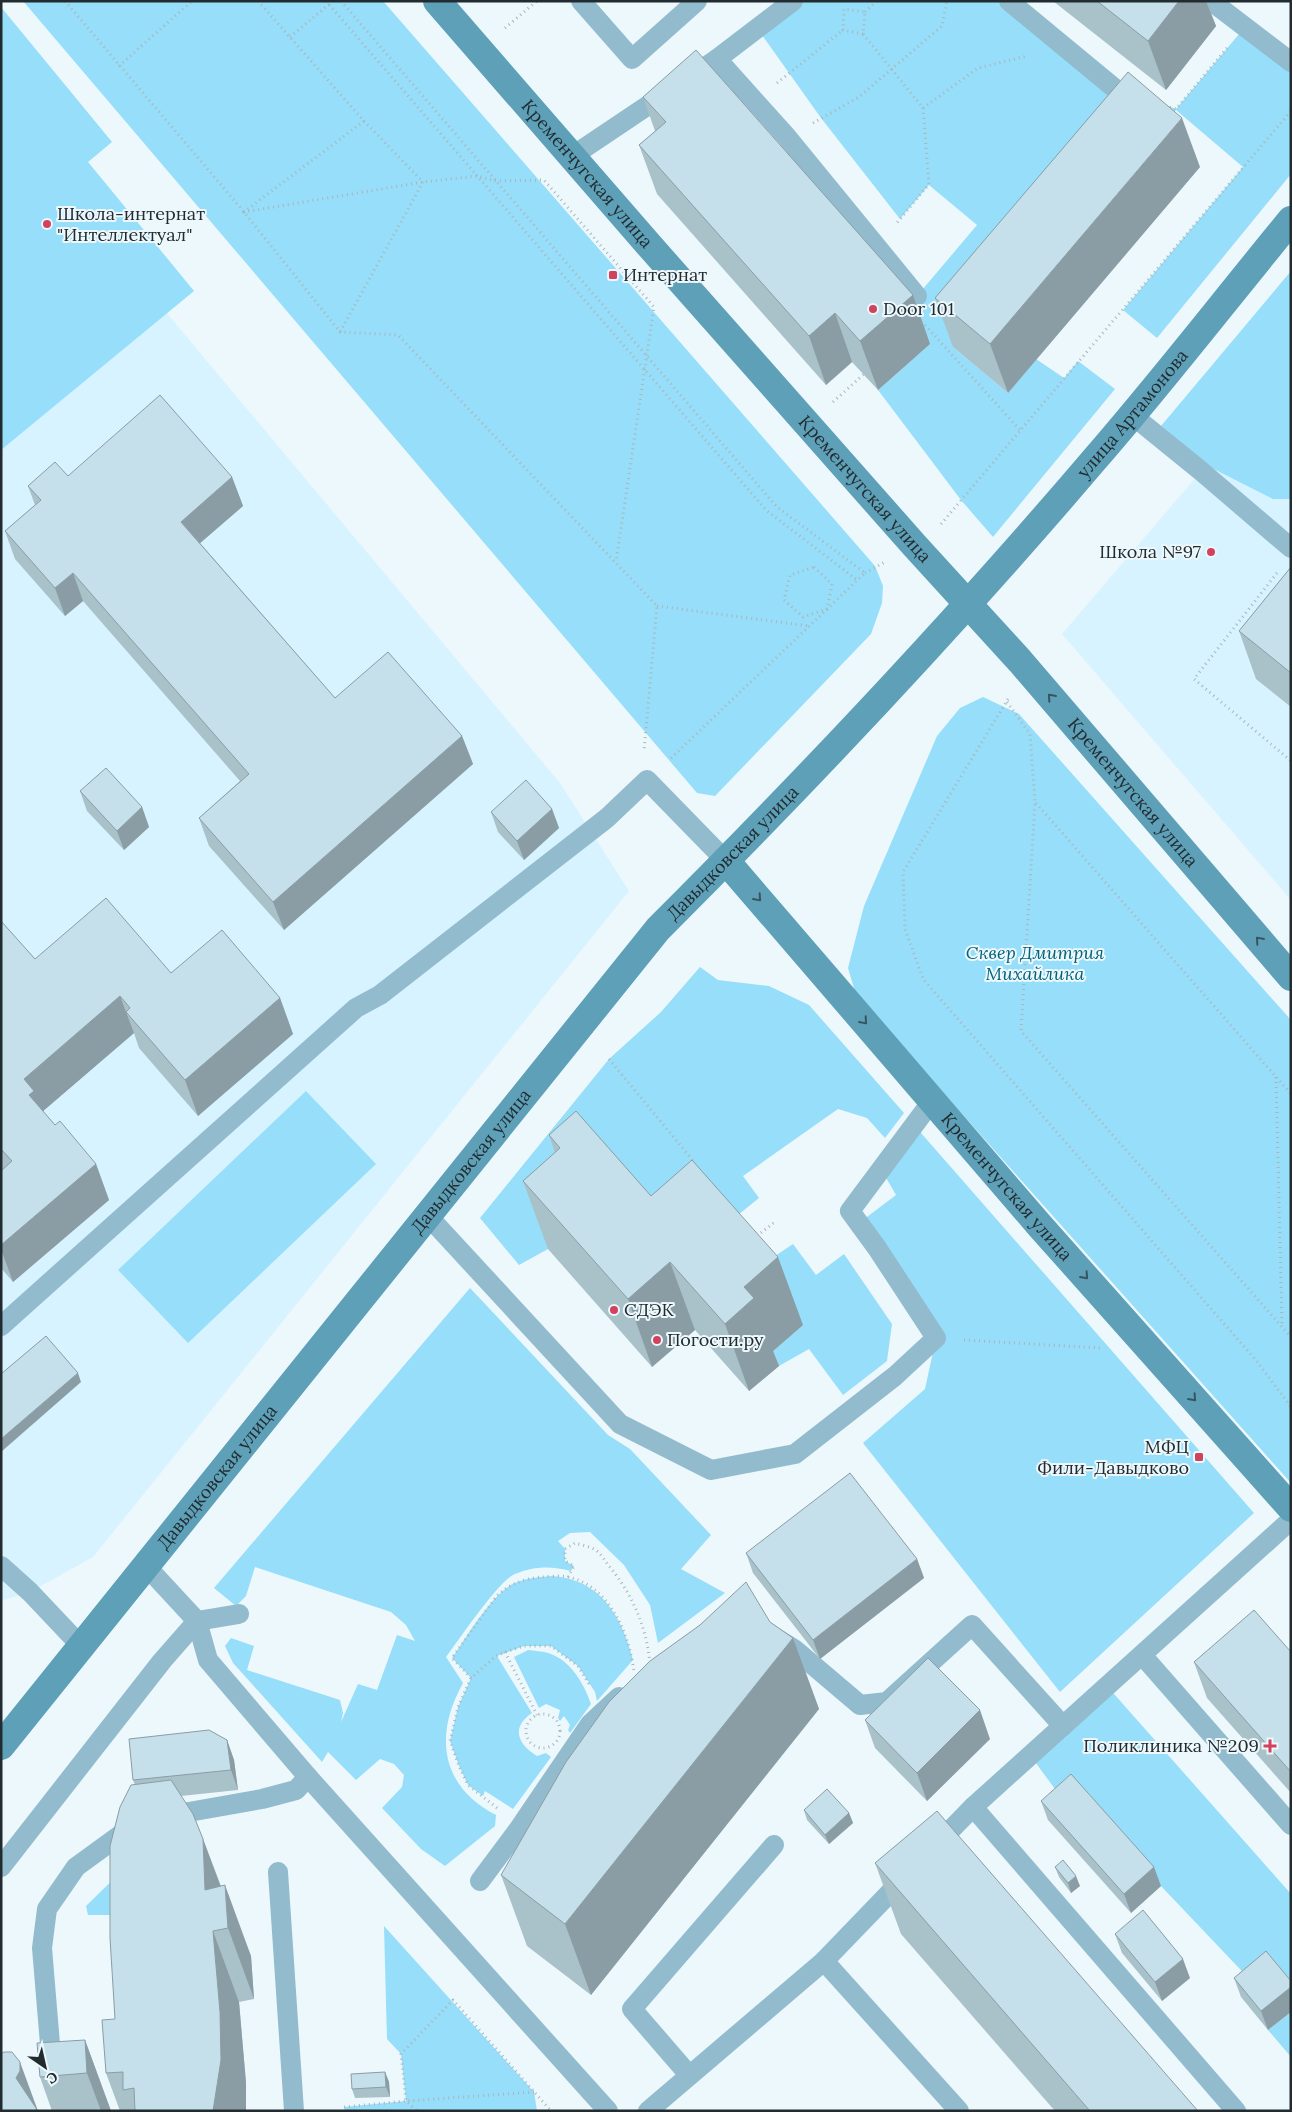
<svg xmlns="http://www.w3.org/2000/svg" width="1292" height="2112" viewBox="0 0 1292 2112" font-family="Lora,serif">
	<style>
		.built { fill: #d7f3ff }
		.green { fill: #96def9 }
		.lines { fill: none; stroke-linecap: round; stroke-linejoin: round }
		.path { stroke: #abb5b9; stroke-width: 3; stroke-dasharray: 1 4; stroke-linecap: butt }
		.lane { stroke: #92bccd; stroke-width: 20 }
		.secondary { stroke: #5da0b8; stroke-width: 28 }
		.wall { fill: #a9c1c9 }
		.shaded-wall { fill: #8a9da4 }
		.building { fill: #c5e0ea; stroke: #8a9da4 }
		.oneway { stroke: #375560 }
		.poi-dot { fill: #d2425d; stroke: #edf8fc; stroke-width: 2 }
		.labels { text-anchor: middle; stroke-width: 4; stroke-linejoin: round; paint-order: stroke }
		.street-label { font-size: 18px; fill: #222c30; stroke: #edf8fc }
		.poi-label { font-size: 18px; fill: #222c30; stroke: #edf8fc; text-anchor: start }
		.park-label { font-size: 18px; font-style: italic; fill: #02627b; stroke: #edf8fc }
	</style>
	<rect width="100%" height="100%" fill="#edf8fc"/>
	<g class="built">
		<path d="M 1,115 L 560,783 L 629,891 L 93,1557 L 30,1592 L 1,1601 Z"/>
		<path d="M 1291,366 L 1291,900 L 1062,634 Z"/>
	</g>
	<g class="green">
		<path d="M 23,1 L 383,1 L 875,566 L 883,586 L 882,603 L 871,634 L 715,796 L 697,793 Z"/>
		<path d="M 793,1 L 1009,1 L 1113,87 L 1176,109 L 1245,27 L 1291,62 L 1291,174 L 1157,338 L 1123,310 L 1243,167 L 1176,110 L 1158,132 L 953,347 L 1008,393 L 1036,359 L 1064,378 L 1078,361 L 1115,389 L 993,537 L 961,500 L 878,390 L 930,344 L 900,309 L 917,296 L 977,225 L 929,185 L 900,219 L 821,118 L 757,28 Z"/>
		<path d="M 1,7 L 112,142 L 88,162 L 194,291 L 1,450 Z"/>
		<path d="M 1291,271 L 1291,499 L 1273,499 L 1206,465 L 1161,426 Z"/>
		<path d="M 983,697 L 1019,714 L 1291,1020 L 1291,1483 L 856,995 L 848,968 L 864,906 L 937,736 L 960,708 Z"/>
		<path d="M 700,967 L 718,980 L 769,986 L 809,1005 L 904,1113 L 885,1138 L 867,1118 L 838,1109 L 743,1176 L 759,1198 L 738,1215 L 548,1249 L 519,1265 L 480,1218 L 609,1059 L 661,1012 Z"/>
		<path d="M 306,1091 L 376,1164 L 188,1343 L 118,1270 Z"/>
		<path d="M 914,1125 L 1254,1513 L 1060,1692 L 863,1443 L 925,1389 L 936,1338 L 859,1223 L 896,1195 L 881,1169 Z"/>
		<path d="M 793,1244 L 816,1275 L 844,1254 L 892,1324 L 887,1361 L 843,1395 L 809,1349 L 779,1366 L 769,1355 L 754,1270 Z"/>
		<path d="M 470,1288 L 608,1435 L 630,1449 L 711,1535 L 681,1569 L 725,1593 L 658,1643 L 650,1605 L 624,1565 L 590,1532 L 570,1533 L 558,1541 L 565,1549 L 565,1561 L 574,1566 L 571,1571 C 551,1566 535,1566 515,1574 C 498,1581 459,1640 446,1657 L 463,1683 C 434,1735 440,1786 496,1815 L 495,1826 L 445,1866 L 421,1849 L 382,1808 L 402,1787 L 404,1775 L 394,1764 L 380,1759 L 356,1780 L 328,1752 L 322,1762 L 233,1663 L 225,1646 L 231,1638 L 254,1646 L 247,1670 L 340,1700 L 343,1713 L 341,1722 L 358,1684 L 377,1690 L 397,1635 L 415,1641 L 406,1625 L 391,1612 L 255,1567 L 246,1596 L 236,1606 L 214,1588 Z"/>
		<path d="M 552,1576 C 601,1579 622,1617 633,1660 L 597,1701 L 595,1692 L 578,1666 L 551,1646 L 524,1646 L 497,1656 L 532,1713 C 511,1727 517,1744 537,1756 L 546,1753 L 551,1757 L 513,1809 L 485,1791 L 483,1796 L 468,1785 L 459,1766 L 450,1741 L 458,1707 L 471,1678 L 452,1658 C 467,1637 493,1591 517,1582 C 528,1578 540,1577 552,1576 Z"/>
		<path d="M 528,1650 C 535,1651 542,1651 548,1653 C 571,1660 584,1684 591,1704 L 570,1733 L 568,1730 L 570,1725 L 564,1716 L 560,1721 L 558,1718 L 560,1710 L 546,1704 L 539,1708 L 514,1657 Z"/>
		<path d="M 1107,1686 L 1291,1894 L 1291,1992 L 1256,1986 L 1161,1886 L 1078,1794 L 1066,1804 L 1030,1755 Z"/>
		<path d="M 128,1865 L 115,1915 L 88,1915 L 86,1906 Z"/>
		<path d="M 384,1926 L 534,2092 L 537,2111 L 345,2111 L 344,2107 L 406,2101 L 401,2054 L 387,2039 Z"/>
		<path d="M 1291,2012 L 1291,2057 L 1268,2030 Z"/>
	</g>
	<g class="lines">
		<g class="path">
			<path d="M 65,1 L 244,212 L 340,332 L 398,335 L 657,606 L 644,751"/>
			<path d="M 258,1 L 364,121 L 423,182 L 340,332"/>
			<path d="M 326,1 L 766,510 L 857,580"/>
			<path d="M 341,1 L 776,506 L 865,573 L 669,760"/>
			<path d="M 865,12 L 877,1"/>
			<path d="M 505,28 L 537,1"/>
			<path d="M 863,34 L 843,30 L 844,9 L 865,12 L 863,34 L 923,108 L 929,184 L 896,224"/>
			<path d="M 290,37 L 333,1"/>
			<path d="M 119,66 L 192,1"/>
			<path d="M 777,83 L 843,30"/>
			<path d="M 1165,106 L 1176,109 L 1227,48"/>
			<path d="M 923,108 L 978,68 L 1027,56"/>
			<path d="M 364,121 L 244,212 L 423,182 L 477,176 L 496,181 L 544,180 L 654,307 L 616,562"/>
			<path d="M 813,123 L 859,97 L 942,26 L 947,1"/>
			<path d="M 925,325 L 1020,430"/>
			<path d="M 833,402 L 864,374"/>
			<path d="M 941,524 L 1291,111"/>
			<path d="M 814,567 L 832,584 L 827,609 L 803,617 L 784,600 L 790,575 Z"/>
			<path d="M 865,573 L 885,562"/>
			<path d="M 1277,573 L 1194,679 L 1291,761"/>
			<path d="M 657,606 L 809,626"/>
			<path d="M 1008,699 L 903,872 L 905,929 L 923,979 L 1255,1359 L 1291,1407"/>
			<path d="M 1007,702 L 1030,734 L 1035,802 L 1021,1031 L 1291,1337"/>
			<path d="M 1036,803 L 1291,1094"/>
			<path d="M 609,1059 L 695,1163"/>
			<path d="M 1276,1077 L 1282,1326"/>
			<path d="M 757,1236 L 776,1221"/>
			<path d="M 964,1340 L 1102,1348"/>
			<path d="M 568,1577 L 574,1566 L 565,1561 L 565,1549 L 575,1543 C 581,1545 588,1546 594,1549 C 600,1552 605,1561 609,1566 C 633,1595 647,1628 650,1665"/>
			<path d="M 505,1652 L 537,1715"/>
			<path d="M 471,1678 L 452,1658 L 496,1597 C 508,1584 524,1579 541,1577 C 549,1577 559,1575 568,1577 C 610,1586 630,1635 634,1673"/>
			<circle cx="543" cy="1731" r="17"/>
			<path d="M 497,1808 L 468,1785 L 459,1766 L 450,1741 L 458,1707 L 471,1678 L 496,1656 L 505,1652 L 524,1646 L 551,1646 L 578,1666 L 589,1684"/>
			<path d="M 534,2092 L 406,2101 L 401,2054 L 453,2000 L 551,2111"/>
			<path d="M 344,2107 L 406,2101 L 417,2111"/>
		</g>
		<g class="lane">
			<path d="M 581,1 L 632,59 L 697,1"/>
			<path d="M 1009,1 L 1113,87"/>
			<path d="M 1211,1 L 1291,62"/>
			<path d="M 717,59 L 793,1"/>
			<path d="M 571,157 L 717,59 L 787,137 L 917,296"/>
			<path d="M 1132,415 L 1201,471 L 1291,548"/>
			<path d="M 428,1216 L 620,1424 L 711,1470 L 795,1454 L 895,1376 L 936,1338 L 877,1248 L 850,1211 L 932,1101"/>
			<path d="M 1,1326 L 356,1008 L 380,995 L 607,818 L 647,780 L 726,861"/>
			<path d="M 1,1566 L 30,1592 L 82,1647"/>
			<path d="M 147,1567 L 197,1621 L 208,1660 L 308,1777 L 608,2111"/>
			<path d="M 776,1638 L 794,1649 L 860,1705 L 887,1702 L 972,1625 L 1063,1726"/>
			<path d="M 1142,1655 L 1291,1825"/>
			<path d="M 973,1807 L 1236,2111"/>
			<path d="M 166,1816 L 262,1799 L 296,1790 L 308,1777"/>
			<path d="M 934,1847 L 973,1807 L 1291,1520"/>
			<path d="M 1,1867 L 162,1661 L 197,1621 L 239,1614"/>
			<path d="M 278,1872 L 294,2111"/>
			<path d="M 480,1881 L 518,1830 L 590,1724 L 619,1697"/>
			<path d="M 824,1961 L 959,2111"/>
			<path d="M 52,2068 L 42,1948 L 47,1909 L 76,1867 L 120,1835 L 134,1829"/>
			<path d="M 689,2075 L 632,2009 L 774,1845"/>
			<path d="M 648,2111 L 824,1961 L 905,1877"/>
		</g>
		<g class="secondary">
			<path id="s1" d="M 437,1 L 648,244 L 915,546 L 1020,661 L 1291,977"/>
			<path id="s2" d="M 726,861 L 1040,1226 L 1291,1508"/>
			<path id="s3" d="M 1,1746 L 658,929 C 809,778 956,622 1094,460 C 1162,382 1225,300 1291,220"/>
		</g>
	</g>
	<g class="wall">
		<path d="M 1053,1 L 1206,1 L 1216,26 L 1166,90 Z"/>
		<path d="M 643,97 L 913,295 L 930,344 L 878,390 L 852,362 L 826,385 L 657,194 L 639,145 L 655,131 Z"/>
		<path d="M 1200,167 L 1008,393 L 953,347 L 935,298 Z"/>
		<path d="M 68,476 L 232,477 L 243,506 L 200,543 L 335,698 L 462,736 L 473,764 L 284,930 L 209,846 L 199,818 L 240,781 L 83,601 L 65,616 L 15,559 L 5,531 L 35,505 L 28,486 Z"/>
		<path d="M 1291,567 L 1291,707 L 1256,679 L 1239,631 Z"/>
		<path d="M 80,791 L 142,807 L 149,827 L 124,850 L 87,811 Z"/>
		<path d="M 552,809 L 559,828 L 524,860 L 498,832 L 491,812 Z"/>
		<path d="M 1,921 L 35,959 L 171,973 L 280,998 L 293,1034 L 198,1116 L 139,1048 L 134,1033 L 43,1111 L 55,1125 L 96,1164 L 109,1200 L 13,1282 L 1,1268 Z"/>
		<path d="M 549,1135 L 651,1196 L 803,1325 L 773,1351 L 779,1366 L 749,1391 L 695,1330 L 652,1367 L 548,1249 L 523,1181 L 555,1153 Z"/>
		<path d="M 746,1553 L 917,1559 L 924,1578 L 820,1659 L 753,1573 Z"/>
		<path d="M 770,1622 L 793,1638 L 819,1709 L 591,1995 L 527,1946 L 501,1875 Z"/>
		<path d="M 1291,1652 L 1291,1793 L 1207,1698 L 1194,1662 Z"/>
		<path d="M 865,1720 L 990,1739 L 927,1801 L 875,1748 Z"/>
		<path d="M 227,1740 L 234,1760 L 238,1790 L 181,1796 L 203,1839 L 221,1886 L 251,1956 L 254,1999 L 239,2002 L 246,2083 L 246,2111 L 120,2111 L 106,2073 L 115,2019 L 135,1785 L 133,1780 Z"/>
		<path d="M 1041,1801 L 1161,1886 L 1131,1913 L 1048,1820 Z"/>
		<path d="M 804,1810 L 849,1813 L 853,1823 L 829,1844 L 807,1820 Z"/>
		<path d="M 875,1863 L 1198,2111 L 1055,2111 L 901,1934 Z"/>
		<path d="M 1055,1867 L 1080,1886 L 1071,1893 L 1059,1877 Z"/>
		<path d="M 1115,1934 L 1190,1978 L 1162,2001 L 1122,1953 Z"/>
		<path d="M 1234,1978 L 1291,1981 L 1268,2030 L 1241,1997 Z"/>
		<path d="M 85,2040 L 111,2111 L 52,2111 L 40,2077 Z"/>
		<path d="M 385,2072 L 389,2082 L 390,2097 L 355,2098 L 352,2089 Z"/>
	</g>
	<g class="shaded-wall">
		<path d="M 1179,1 L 1206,1 L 1216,26 L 1166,90 L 1148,41 Z"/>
		<path d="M 1182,118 L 1200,167 L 1008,393 L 990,344 Z"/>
		<path d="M 913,295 L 930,344 L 878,390 L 860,341 Z"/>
		<path d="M 835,313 L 852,362 L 826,385 L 809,336 Z"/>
		<path d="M 232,477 L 243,506 L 191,551 L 181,522 Z"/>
		<path d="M 73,573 L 83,601 L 65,616 L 55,588 Z"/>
		<path d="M 462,736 L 473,764 L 284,930 L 273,902 Z"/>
		<path d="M 142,807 L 149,827 L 124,850 L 117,831 Z"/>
		<path d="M 552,809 L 559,828 L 524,860 L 517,841 Z"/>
		<path d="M 120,996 L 134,1033 L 42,1112 L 43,1131 L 24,1079 Z"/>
		<path d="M 280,998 L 293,1034 L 198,1116 L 185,1080 Z"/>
		<path d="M 96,1164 L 109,1200 L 13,1282 L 1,1249 L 1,1245 Z"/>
		<path d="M 778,1257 L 803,1325 L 773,1351 L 779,1366 L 749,1391 L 725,1324 L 744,1287 Z"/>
		<path d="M 670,1262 L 695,1330 L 652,1367 L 628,1299 Z"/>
		<path d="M 78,1373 L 81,1382 L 1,1452 L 1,1439 Z"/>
		<path d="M 917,1559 L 924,1578 L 820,1659 L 813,1640 Z"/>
		<path d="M 793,1638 L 819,1709 L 591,1995 L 565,1924 Z"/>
		<path d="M 980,1710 L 990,1739 L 927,1801 L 917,1773 Z"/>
		<path d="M 227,1740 L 234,1760 L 238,1790 L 231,1770 Z"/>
		<path d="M 849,1813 L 853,1823 L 829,1844 L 825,1835 Z"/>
		<path d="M 203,1839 L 226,1901 L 225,1885 L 251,1956 L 254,1999 L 228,1928 L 205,1890 Z"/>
		<path d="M 1154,1867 L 1161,1886 L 1131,1913 L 1124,1894 Z"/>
		<path d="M 1076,1876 L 1080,1886 L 1071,1893 L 1068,1883 Z"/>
		<path d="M 213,1931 L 239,2002 L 246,2083 L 246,2111 L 213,2111 Z"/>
		<path d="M 1183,1959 L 1190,1978 L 1162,2001 L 1155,1982 Z"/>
		<path d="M 1291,1987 L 1291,2012 L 1268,2030 L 1261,2011 Z"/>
		<path d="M 85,2040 L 111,2111 L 101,2111 L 87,2073 Z"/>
		<path d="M 20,2062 L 38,2111 L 28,2111 L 16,2078 Z"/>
		<path d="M 385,2072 L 389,2082 L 390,2097 L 386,2087 Z"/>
	</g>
	<g class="building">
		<path d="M 1097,1 L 1179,1 L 1148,41 Z"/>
		<path d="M 696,50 L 913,295 L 860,341 L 835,313 L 809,336 L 639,145 L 666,122 L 643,97 Z"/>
		<path d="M 1128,72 L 1182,118 L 990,344 L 935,298 Z"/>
		<path d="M 160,395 L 232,477 L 181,522 L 335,698 L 388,652 L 462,736 L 273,902 L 199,818 L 249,774 L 73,573 L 55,588 L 5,531 L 41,500 L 28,486 L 55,462 L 68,476 Z"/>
		<path d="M 1291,567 L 1291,673 L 1239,631 Z"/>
		<path d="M 106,768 L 142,807 L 117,831 L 80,791 Z"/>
		<path d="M 526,780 L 552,809 L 517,841 L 491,812 Z"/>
		<path d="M 106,898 L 171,973 L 222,930 L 280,998 L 185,1080 L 126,1012 L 130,1008 L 120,996 L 24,1079 L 34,1091 L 29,1095 L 55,1125 L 60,1121 L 96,1164 L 1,1245 L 1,1171 L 12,1161 L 1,1149 L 1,921 L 35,959 Z"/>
		<path d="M 576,1111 L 651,1196 L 692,1160 L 778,1257 L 744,1287 L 754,1298 L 725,1324 L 670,1262 L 628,1299 L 523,1181 L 560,1148 L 549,1135 Z"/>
		<path d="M 46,1336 L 78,1373 L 1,1439 L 1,1374 Z"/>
		<path d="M 850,1473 L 917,1559 L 813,1640 L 746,1553 Z"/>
		<path d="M 746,1582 L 770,1622 L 793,1638 L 565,1924 L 501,1875 L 566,1762 L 609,1702 L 650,1661 L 700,1625 Z"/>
		<path d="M 1254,1610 L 1291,1652 L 1291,1772 L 1194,1662 Z"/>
		<path d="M 928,1658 L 980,1710 L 917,1773 L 865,1720 Z"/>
		<path d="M 209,1730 L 227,1740 L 231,1770 L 133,1780 L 129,1739 Z"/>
		<path d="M 1071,1774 L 1154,1867 L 1124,1894 L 1041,1801 Z"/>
		<path d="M 171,1780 L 193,1814 L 203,1839 L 205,1890 L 225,1885 L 228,1928 L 213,1931 L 220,2012 L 221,2060 L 213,2111 L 135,2111 L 134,2088 L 123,2090 L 123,2072 L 106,2073 L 102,2020 L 115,2019 L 110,1938 L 110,1846 L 120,1807 L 131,1785 Z"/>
		<path d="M 827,1789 L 849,1813 L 825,1835 L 804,1810 Z"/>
		<path d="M 937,1811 L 1198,2111 L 1090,2111 L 875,1863 Z"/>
		<path d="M 1063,1860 L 1076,1876 L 1068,1883 L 1055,1867 Z"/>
		<path d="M 1143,1910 L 1183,1959 L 1155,1982 L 1115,1934 Z"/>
		<path d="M 1266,1951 L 1291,1981 L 1291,1987 L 1261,2011 L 1234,1978 Z"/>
		<path d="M 85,2040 L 87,2073 L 40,2077 L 37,2043 Z"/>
		<path d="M 4,2052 L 12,2052 L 20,2062 L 20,2071 L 16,2078 L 36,2108 L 37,2111 L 1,2111 L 1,2054 Z"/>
		<path d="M 385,2072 L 386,2087 L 352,2089 L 351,2074 Z"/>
	</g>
	<defs><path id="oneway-chevron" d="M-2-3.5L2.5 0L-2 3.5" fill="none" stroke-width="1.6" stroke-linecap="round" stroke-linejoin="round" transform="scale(1.25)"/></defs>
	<g class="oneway">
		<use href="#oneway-chevron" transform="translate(1051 697) rotate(-131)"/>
		<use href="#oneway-chevron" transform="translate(758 898) rotate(49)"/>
		<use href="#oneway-chevron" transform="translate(1259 940) rotate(-131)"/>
		<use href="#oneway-chevron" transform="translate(864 1021) rotate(49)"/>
		<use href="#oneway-chevron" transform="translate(1085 1276) rotate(48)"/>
		<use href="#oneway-chevron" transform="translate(1193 1398) rotate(48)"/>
	</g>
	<g class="poi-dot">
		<circle cx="47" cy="224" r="5"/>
		<rect x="608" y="270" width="10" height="10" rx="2.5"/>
		<circle cx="873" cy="309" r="5"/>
		<circle cx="1211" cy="552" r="5"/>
		<circle cx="614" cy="1310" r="5"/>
		<circle cx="657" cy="1340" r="5"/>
		<rect x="1194" y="1452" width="10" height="10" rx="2.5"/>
		<path d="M1267.5 1738.5h5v5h5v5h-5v5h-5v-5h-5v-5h5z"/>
	</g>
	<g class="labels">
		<g class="street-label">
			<text dy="6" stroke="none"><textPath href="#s1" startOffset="229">Кременчугская улица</textPath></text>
			<text dy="6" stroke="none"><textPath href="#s3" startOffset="1749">улица Артамонова</textPath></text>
			<text dy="6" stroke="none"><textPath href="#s1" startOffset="649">Кременчугская улица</textPath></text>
			<text dy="6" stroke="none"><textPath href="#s1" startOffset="1054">Кременчугская улица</textPath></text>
			<text dy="6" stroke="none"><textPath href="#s3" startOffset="1155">Давыдковская улица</textPath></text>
			<text dy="6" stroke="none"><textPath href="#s3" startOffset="750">Давыдковская улица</textPath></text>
			<text dy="6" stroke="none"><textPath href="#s2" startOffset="430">Кременчугская улица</textPath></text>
			<text dy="6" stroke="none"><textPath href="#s3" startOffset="345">Давыдковская улица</textPath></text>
		</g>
		<g class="poi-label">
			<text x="57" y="220">Школа-интернат<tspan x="57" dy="21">"Интеллектуал"</tspan></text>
			<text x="623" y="281">Интернат</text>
			<text x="883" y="315">Door 101</text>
			<text x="1201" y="558" text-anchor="end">Школа №97</text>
			<text x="624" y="1316">СДЭК</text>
			<text x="667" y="1346">Погости.ру</text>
			<text x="1189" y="1453" text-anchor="end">МФЦ<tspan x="1189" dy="21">Фили-Давыдково</tspan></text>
			<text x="1259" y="1752" text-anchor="end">Поликлиника №209</text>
		</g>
		<g class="park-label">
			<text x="1035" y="959">Сквер Дмитрия<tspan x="1035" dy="21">Михайлика</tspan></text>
		</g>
	</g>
	<rect width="1292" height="2112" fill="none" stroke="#222c30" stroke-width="5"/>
	<g transform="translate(45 2067) rotate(146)" stroke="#edf8fc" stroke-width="4" paint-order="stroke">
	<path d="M0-4L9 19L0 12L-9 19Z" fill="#222c30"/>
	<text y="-8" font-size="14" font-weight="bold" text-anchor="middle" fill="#222c30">С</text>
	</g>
</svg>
